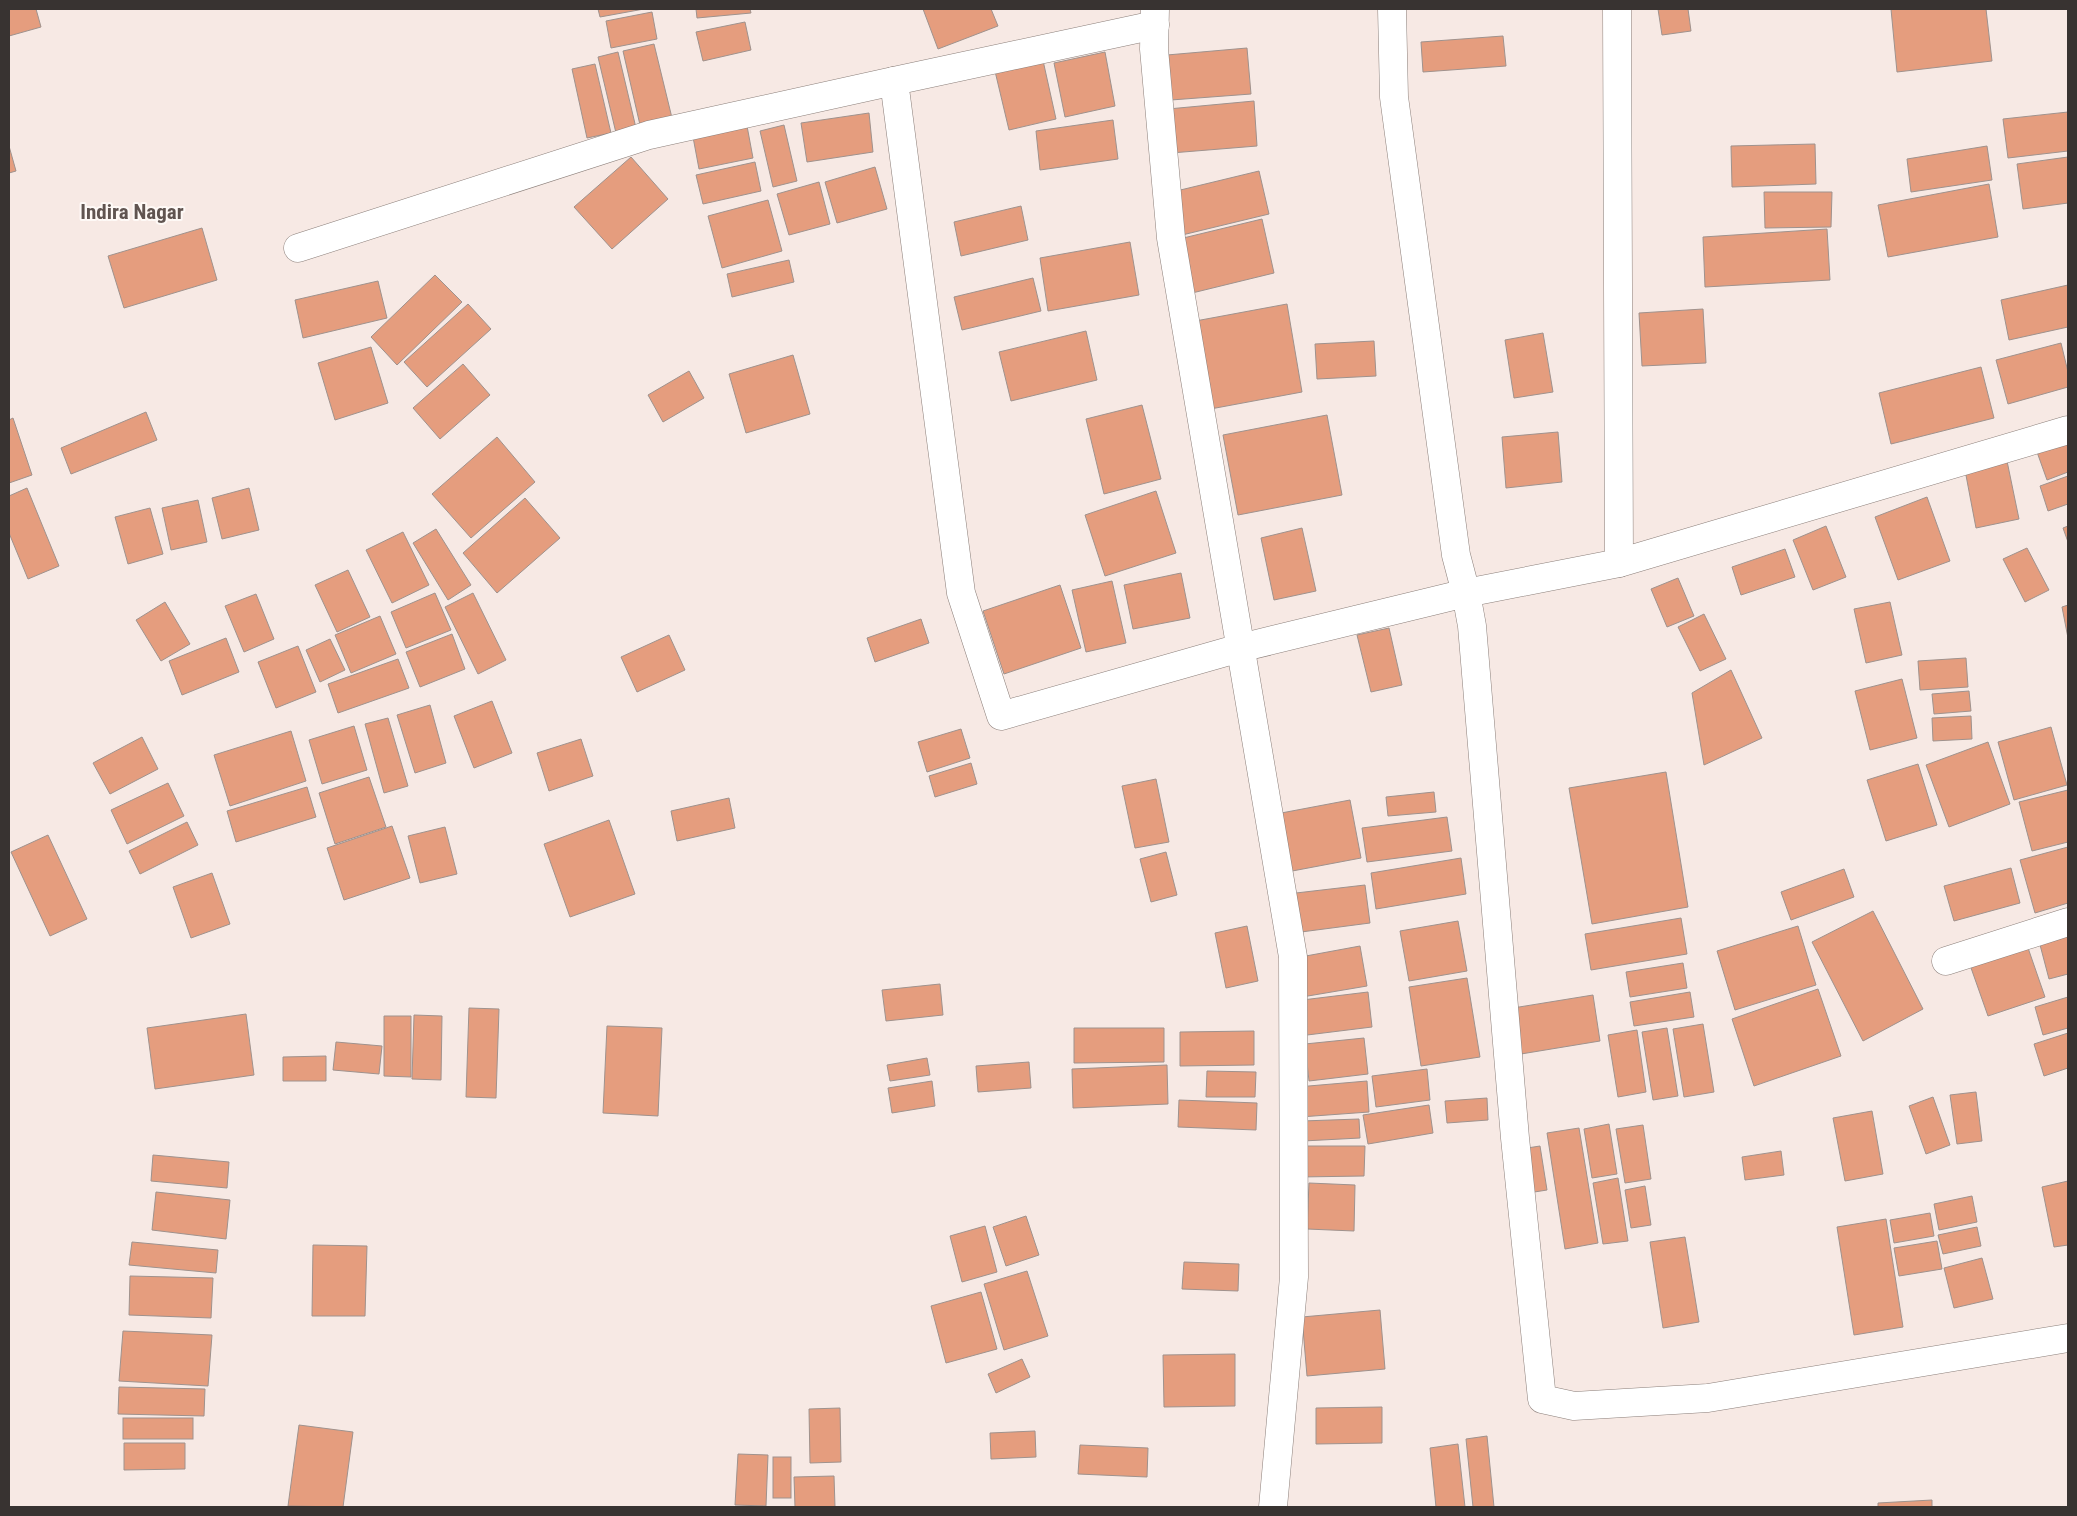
<svg xmlns="http://www.w3.org/2000/svg" width="2077" height="1516" viewBox="0 0 2077 1516" font-family="'Roboto Condensed',sans-serif">
	<style>
		.building { fill: #e59d7e; stroke: #9f928d }
		.lines { fill: none; stroke-linecap: round; stroke-linejoin: round }
		.minor-casing { stroke: #8b7f7a; stroke-width: 29 }
		.minor { stroke: #fff; stroke-width: 28 }
		.labels { text-anchor: middle; stroke-width: 4; stroke-linejoin: round; paint-order: stroke }
		.district-label { font-size: 21px; font-weight: bold; fill: #605450; stroke: #fef9f6 }
	</style>
	<rect width="100%" height="100%" fill="#f7e9e4"/>
	<g class="building">
		<path d="M 9,9 L 36,9 L 41,27 L 9,36 Z"/>
		<path d="M 598,9 L 644,9 L 600,17 Z"/>
		<path d="M 696,9 L 750,9 L 751,13 L 697,18 Z"/>
		<path d="M 923,9 L 991,9 L 998,26 L 938,49 Z"/>
		<path d="M 1658,9 L 1688,9 L 1691,31 L 1662,35 Z"/>
		<path d="M 1891,9 L 1986,9 L 1992,61 L 1897,72 Z"/>
		<path d="M 652,12 L 657,39 L 611,48 L 606,21 Z"/>
		<path d="M 745,22 L 751,50 L 703,61 L 696,32 Z"/>
		<path d="M 1503,36 L 1506,66 L 1423,72 L 1421,42 Z"/>
		<path d="M 654,44 L 672,118 L 640,125 L 623,51 Z"/>
		<path d="M 1247,48 L 1251,94 L 1171,100 L 1167,55 Z"/>
		<path d="M 618,52 L 636,128 L 616,133 L 598,57 Z"/>
		<path d="M 1105,52 L 1115,106 L 1065,117 L 1054,63 Z"/>
		<path d="M 1042,56 L 1056,119 L 1009,130 L 994,67 Z"/>
		<path d="M 595,64 L 611,133 L 587,138 L 572,69 Z"/>
		<path d="M 1254,101 L 1257,146 L 1171,153 L 1168,109 Z"/>
		<path d="M 2068,112 L 2068,151 L 2008,158 L 2003,119 Z"/>
		<path d="M 869,113 L 873,152 L 807,162 L 801,123 Z"/>
		<path d="M 1113,120 L 1118,159 L 1040,170 L 1036,131 Z"/>
		<path d="M 784,125 L 797,181 L 773,187 L 760,131 Z"/>
		<path d="M 747,126 L 753,158 L 699,169 L 693,137 Z"/>
		<path d="M 1815,144 L 1816,184 L 1732,187 L 1731,146 Z"/>
		<path d="M 9,146 L 16,171 L 9,173 Z"/>
		<path d="M 1987,146 L 1992,180 L 1911,192 L 1907,159 Z"/>
		<path d="M 631,157 L 668,199 L 612,249 L 574,207 Z"/>
		<path d="M 2068,157 L 2068,203 L 2023,209 L 2017,164 Z"/>
		<path d="M 755,162 L 761,191 L 703,204 L 696,175 Z"/>
		<path d="M 875,167 L 887,209 L 837,223 L 825,182 Z"/>
		<path d="M 1259,171 L 1269,214 L 1178,236 L 1168,193 Z"/>
		<path d="M 819,182 L 830,224 L 789,235 L 777,194 Z"/>
		<path d="M 1989,184 L 1998,237 L 1888,257 L 1878,205 Z"/>
		<path d="M 1764,192 L 1832,192 L 1831,227 L 1765,228 Z"/>
		<path d="M 768,200 L 782,251 L 722,268 L 708,216 Z"/>
		<path d="M 1021,206 L 1028,240 L 961,256 L 954,222 Z"/>
		<path d="M 1262,219 L 1274,273 L 1188,294 L 1175,240 Z"/>
		<path d="M 202,228 L 217,280 L 124,308 L 108,256 Z"/>
		<path d="M 1827,229 L 1830,280 L 1705,287 L 1703,237 Z"/>
		<path d="M 1130,242 L 1139,295 L 1048,311 L 1040,258 Z"/>
		<path d="M 789,260 L 794,282 L 732,297 L 727,274 Z"/>
		<path d="M 435,275 L 462,302 L 397,365 L 371,337 Z"/>
		<path d="M 1033,278 L 1041,311 L 962,330 L 954,297 Z"/>
		<path d="M 378,281 L 387,318 L 303,338 L 295,300 Z"/>
		<path d="M 2068,285 L 2068,327 L 2009,340 L 2001,300 Z"/>
		<path d="M 468,304 L 491,329 L 427,387 L 404,362 Z"/>
		<path d="M 1287,304 L 1302,392 L 1205,410 L 1190,322 Z"/>
		<path d="M 1703,309 L 1706,363 L 1642,366 L 1639,313 Z"/>
		<path d="M 1086,331 L 1097,380 L 1011,401 L 999,352 Z"/>
		<path d="M 1543,333 L 1553,392 L 1514,398 L 1505,340 Z"/>
		<path d="M 1374,341 L 1376,376 L 1317,379 L 1315,344 Z"/>
		<path d="M 2061,343 L 2068,372 L 2068,387 L 2008,404 L 1996,360 Z"/>
		<path d="M 371,347 L 388,403 L 335,420 L 318,363 Z"/>
		<path d="M 793,355 L 810,414 L 746,433 L 729,374 Z"/>
		<path d="M 463,364 L 490,395 L 440,439 L 413,408 Z"/>
		<path d="M 1981,367 L 1994,418 L 1891,444 L 1879,393 Z"/>
		<path d="M 689,371 L 704,398 L 663,422 L 648,395 Z"/>
		<path d="M 1142,405 L 1161,479 L 1104,494 L 1086,419 Z"/>
		<path d="M 146,412 L 157,440 L 71,474 L 61,448 Z"/>
		<path d="M 1327,415 L 1342,495 L 1238,515 L 1223,435 Z"/>
		<path d="M 13,418 L 32,475 L 9,483 L 9,420 Z"/>
		<path d="M 1558,432 L 1562,482 L 1506,488 L 1502,437 Z"/>
		<path d="M 497,437 L 535,482 L 471,538 L 432,494 Z"/>
		<path d="M 2068,441 L 2068,472 L 2047,480 L 2037,452 Z"/>
		<path d="M 2007,461 L 2019,519 L 1976,528 L 1965,470 Z"/>
		<path d="M 2068,476 L 2068,504 L 2048,511 L 2040,486 Z"/>
		<path d="M 27,488 L 59,566 L 28,579 L 9,533 L 9,496 Z"/>
		<path d="M 249,488 L 259,530 L 222,539 L 212,498 Z"/>
		<path d="M 1156,491 L 1176,553 L 1105,576 L 1085,515 Z"/>
		<path d="M 1927,497 L 1950,561 L 1898,580 L 1875,517 Z"/>
		<path d="M 525,498 L 560,538 L 497,593 L 463,553 Z"/>
		<path d="M 198,500 L 207,542 L 171,550 L 162,508 Z"/>
		<path d="M 150,508 L 163,554 L 128,564 L 115,517 Z"/>
		<path d="M 1826,526 L 1846,577 L 1813,590 L 1793,540 Z"/>
		<path d="M 2068,526 L 2068,542 L 2063,528 Z"/>
		<path d="M 1302,528 L 1316,591 L 1274,600 L 1261,538 Z"/>
		<path d="M 436,529 L 471,585 L 448,600 L 413,543 Z"/>
		<path d="M 403,532 L 429,585 L 392,603 L 366,550 Z"/>
		<path d="M 2027,548 L 2049,590 L 2025,602 L 2003,559 Z"/>
		<path d="M 1785,549 L 1795,577 L 1741,595 L 1732,567 Z"/>
		<path d="M 348,570 L 370,617 L 337,632 L 315,585 Z"/>
		<path d="M 1181,573 L 1190,618 L 1133,629 L 1124,585 Z"/>
		<path d="M 1678,578 L 1694,616 L 1667,627 L 1651,589 Z"/>
		<path d="M 1112,581 L 1126,643 L 1086,652 L 1072,590 Z"/>
		<path d="M 1060,585 L 1081,648 L 1004,674 L 983,611 Z"/>
		<path d="M 435,593 L 451,630 L 406,648 L 391,612 Z"/>
		<path d="M 473,593 L 506,660 L 478,674 L 445,607 Z"/>
		<path d="M 256,594 L 274,639 L 244,652 L 225,606 Z"/>
		<path d="M 165,602 L 190,644 L 161,661 L 136,620 Z"/>
		<path d="M 1890,602 L 1902,655 L 1866,663 L 1854,609 Z"/>
		<path d="M 2068,605 L 2068,638 L 2062,607 Z"/>
		<path d="M 1704,614 L 1726,659 L 1700,671 L 1678,627 Z"/>
		<path d="M 380,616 L 396,654 L 351,673 L 335,635 Z"/>
		<path d="M 921,619 L 929,643 L 875,662 L 867,638 Z"/>
		<path d="M 1389,628 L 1402,685 L 1371,692 L 1357,635 Z"/>
		<path d="M 452,634 L 465,669 L 420,687 L 406,652 Z"/>
		<path d="M 669,635 L 685,670 L 637,692 L 621,657 Z"/>
		<path d="M 226,638 L 239,672 L 182,695 L 169,661 Z"/>
		<path d="M 330,639 L 345,670 L 320,682 L 306,650 Z"/>
		<path d="M 298,646 L 316,692 L 276,708 L 258,662 Z"/>
		<path d="M 1966,658 L 1968,687 L 1920,690 L 1918,661 Z"/>
		<path d="M 398,659 L 409,688 L 338,713 L 328,684 Z"/>
		<path d="M 1731,670 L 1762,738 L 1704,765 L 1692,693 Z"/>
		<path d="M 1902,679 L 1917,738 L 1870,750 L 1855,691 Z"/>
		<path d="M 1969,691 L 1971,711 L 1934,714 L 1932,694 Z"/>
		<path d="M 492,701 L 512,753 L 474,768 L 454,716 Z"/>
		<path d="M 430,705 L 446,763 L 415,773 L 397,715 Z"/>
		<path d="M 1971,716 L 1972,739 L 1933,741 L 1932,718 Z"/>
		<path d="M 388,718 L 408,786 L 384,793 L 365,724 Z"/>
		<path d="M 354,726 L 367,770 L 322,784 L 309,740 Z"/>
		<path d="M 2051,727 L 2067,785 L 2014,800 L 1998,742 Z"/>
		<path d="M 961,729 L 970,758 L 927,772 L 918,742 Z"/>
		<path d="M 291,731 L 306,781 L 230,806 L 214,755 Z"/>
		<path d="M 142,737 L 158,769 L 110,794 L 93,763 Z"/>
		<path d="M 581,739 L 593,776 L 549,791 L 537,753 Z"/>
		<path d="M 1988,742 L 2010,804 L 1949,827 L 1926,765 Z"/>
		<path d="M 971,763 L 977,784 L 935,797 L 929,776 Z"/>
		<path d="M 1918,764 L 1937,825 L 1886,841 L 1867,780 Z"/>
		<path d="M 1666,772 L 1688,907 L 1592,924 L 1569,788 Z"/>
		<path d="M 369,777 L 386,827 L 335,844 L 319,793 Z"/>
		<path d="M 1156,779 L 1169,842 L 1135,848 L 1122,786 Z"/>
		<path d="M 168,783 L 184,816 L 127,844 L 111,810 Z"/>
		<path d="M 307,787 L 316,817 L 236,842 L 227,811 Z"/>
		<path d="M 2068,790 L 2068,842 L 2032,851 L 2019,802 Z"/>
		<path d="M 1434,792 L 1436,812 L 1388,816 L 1386,797 Z"/>
		<path d="M 729,798 L 735,828 L 677,841 L 671,811 Z"/>
		<path d="M 1350,800 L 1361,858 L 1287,872 L 1276,814 Z"/>
		<path d="M 1447,817 L 1452,851 L 1367,862 L 1362,828 Z"/>
		<path d="M 609,820 L 635,894 L 570,917 L 544,844 Z"/>
		<path d="M 187,822 L 198,845 L 140,874 L 129,851 Z"/>
		<path d="M 392,826 L 410,878 L 344,900 L 327,848 Z"/>
		<path d="M 445,827 L 457,874 L 420,883 L 408,836 Z"/>
		<path d="M 48,835 L 87,919 L 50,936 L 11,852 Z"/>
		<path d="M 2068,847 L 2068,903 L 2035,913 L 2020,860 Z"/>
		<path d="M 1166,852 L 1177,895 L 1151,902 L 1140,859 Z"/>
		<path d="M 1461,858 L 1466,894 L 1376,909 L 1371,873 Z"/>
		<path d="M 2011,868 L 2020,903 L 1954,921 L 1944,886 Z"/>
		<path d="M 1844,869 L 1854,897 L 1791,920 L 1781,892 Z"/>
		<path d="M 212,873 L 230,924 L 191,938 L 173,887 Z"/>
		<path d="M 1365,885 L 1370,923 L 1301,932 L 1296,893 Z"/>
		<path d="M 1873,911 L 1923,1009 L 1863,1041 L 1812,942 Z"/>
		<path d="M 1681,918 L 1687,954 L 1591,970 L 1585,934 Z"/>
		<path d="M 1458,921 L 1467,971 L 1409,981 L 1400,931 Z"/>
		<path d="M 1247,926 L 1258,981 L 1226,988 L 1215,933 Z"/>
		<path d="M 1798,926 L 1816,985 L 1735,1010 L 1717,951 Z"/>
		<path d="M 2068,933 L 2068,974 L 2049,979 L 2039,941 Z"/>
		<path d="M 2027,945 L 2045,997 L 1988,1016 L 1970,965 Z"/>
		<path d="M 1360,946 L 1367,986 L 1302,997 L 1295,958 Z"/>
		<path d="M 1683,963 L 1687,988 L 1630,997 L 1626,972 Z"/>
		<path d="M 1467,978 L 1480,1057 L 1421,1066 L 1409,987 Z"/>
		<path d="M 940,984 L 943,1015 L 886,1021 L 882,990 Z"/>
		<path d="M 1818,989 L 1841,1056 L 1754,1086 L 1732,1019 Z"/>
		<path d="M 1368,992 L 1372,1027 L 1299,1036 L 1294,1001 Z"/>
		<path d="M 1690,992 L 1694,1017 L 1634,1026 L 1630,1002 Z"/>
		<path d="M 1593,995 L 1600,1041 L 1521,1054 L 1513,1008 Z"/>
		<path d="M 2068,997 L 2068,1028 L 2043,1035 L 2035,1007 Z"/>
		<path d="M 469,1008 L 499,1009 L 496,1098 L 466,1097 Z"/>
		<path d="M 246,1014 L 254,1075 L 155,1089 L 147,1028 Z"/>
		<path d="M 414,1015 L 442,1016 L 441,1080 L 412,1079 Z"/>
		<path d="M 384,1016 L 411,1016 L 411,1077 L 384,1076 Z"/>
		<path d="M 1703,1024 L 1714,1092 L 1684,1097 L 1673,1029 Z"/>
		<path d="M 607,1026 L 662,1028 L 658,1116 L 603,1113 Z"/>
		<path d="M 1074,1028 L 1164,1028 L 1164,1062 L 1074,1063 Z"/>
		<path d="M 1667,1028 L 1678,1096 L 1653,1100 L 1642,1032 Z"/>
		<path d="M 1637,1030 L 1646,1092 L 1618,1097 L 1608,1035 Z"/>
		<path d="M 1254,1031 L 1254,1065 L 1180,1066 L 1180,1032 Z"/>
		<path d="M 2068,1033 L 2068,1068 L 2044,1076 L 2034,1044 Z"/>
		<path d="M 1364,1038 L 1368,1074 L 1309,1081 L 1305,1044 Z"/>
		<path d="M 336,1042 L 382,1046 L 379,1074 L 333,1070 Z"/>
		<path d="M 326,1056 L 326,1081 L 283,1081 L 283,1057 Z"/>
		<path d="M 927,1058 L 930,1075 L 890,1081 L 887,1065 Z"/>
		<path d="M 1029,1062 L 1031,1088 L 978,1092 L 976,1066 Z"/>
		<path d="M 1167,1065 L 1168,1104 L 1073,1108 L 1072,1069 Z"/>
		<path d="M 1427,1069 L 1430,1100 L 1376,1107 L 1372,1076 Z"/>
		<path d="M 1207,1071 L 1256,1072 L 1255,1097 L 1206,1097 Z"/>
		<path d="M 932,1081 L 935,1106 L 892,1113 L 888,1088 Z"/>
		<path d="M 1367,1081 L 1369,1112 L 1300,1117 L 1297,1087 Z"/>
		<path d="M 1976,1092 L 1982,1141 L 1957,1144 L 1950,1095 Z"/>
		<path d="M 1933,1097 L 1950,1145 L 1926,1154 L 1909,1106 Z"/>
		<path d="M 1487,1098 L 1488,1120 L 1447,1123 L 1445,1101 Z"/>
		<path d="M 1179,1100 L 1257,1103 L 1256,1130 L 1178,1127 Z"/>
		<path d="M 1429,1105 L 1433,1133 L 1368,1144 L 1363,1115 Z"/>
		<path d="M 1872,1111 L 1883,1174 L 1845,1181 L 1833,1118 Z"/>
		<path d="M 1359,1119 L 1360,1138 L 1303,1141 L 1302,1121 Z"/>
		<path d="M 1609,1124 L 1617,1174 L 1592,1178 L 1584,1129 Z"/>
		<path d="M 1643,1125 L 1651,1179 L 1625,1183 L 1616,1129 Z"/>
		<path d="M 1579,1128 L 1598,1243 L 1565,1249 L 1547,1133 Z"/>
		<path d="M 1300,1146 L 1365,1146 L 1364,1176 L 1299,1177 Z"/>
		<path d="M 1540,1146 L 1547,1190 L 1528,1193 L 1521,1149 Z"/>
		<path d="M 1781,1151 L 1784,1175 L 1745,1180 L 1742,1157 Z"/>
		<path d="M 153,1155 L 229,1162 L 227,1188 L 151,1181 Z"/>
		<path d="M 1618,1178 L 1628,1241 L 1603,1244 L 1593,1183 Z"/>
		<path d="M 2068,1181 L 2068,1245 L 2054,1247 L 2042,1187 Z"/>
		<path d="M 1309,1183 L 1355,1185 L 1354,1231 L 1307,1229 Z"/>
		<path d="M 1645,1186 L 1651,1225 L 1631,1228 L 1625,1190 Z"/>
		<path d="M 156,1192 L 230,1200 L 226,1239 L 152,1230 Z"/>
		<path d="M 1972,1196 L 1977,1222 L 1939,1230 L 1934,1204 Z"/>
		<path d="M 1930,1213 L 1934,1236 L 1894,1243 L 1890,1220 Z"/>
		<path d="M 1026,1216 L 1039,1255 L 1006,1266 L 993,1227 Z"/>
		<path d="M 1886,1219 L 1903,1327 L 1854,1335 L 1837,1227 Z"/>
		<path d="M 985,1226 L 997,1272 L 962,1282 L 950,1236 Z"/>
		<path d="M 1977,1227 L 1981,1246 L 1943,1254 L 1938,1235 Z"/>
		<path d="M 1685,1237 L 1699,1322 L 1663,1328 L 1650,1242 Z"/>
		<path d="M 1937,1241 L 1942,1269 L 1899,1276 L 1894,1248 Z"/>
		<path d="M 132,1242 L 218,1250 L 216,1273 L 129,1265 Z"/>
		<path d="M 313,1245 L 367,1246 L 365,1316 L 312,1316 Z"/>
		<path d="M 1982,1258 L 1993,1299 L 1954,1308 L 1944,1268 Z"/>
		<path d="M 1184,1262 L 1239,1264 L 1238,1291 L 1182,1289 Z"/>
		<path d="M 1027,1271 L 1048,1336 L 1004,1350 L 984,1284 Z"/>
		<path d="M 130,1276 L 213,1278 L 211,1318 L 129,1315 Z"/>
		<path d="M 981,1292 L 997,1349 L 946,1363 L 931,1306 Z"/>
		<path d="M 1380,1310 L 1385,1369 L 1307,1376 L 1302,1317 Z"/>
		<path d="M 123,1331 L 212,1335 L 208,1386 L 119,1381 Z"/>
		<path d="M 1235,1354 L 1235,1406 L 1164,1407 L 1163,1355 Z"/>
		<path d="M 1022,1359 L 1030,1377 L 996,1393 L 988,1374 Z"/>
		<path d="M 119,1387 L 205,1389 L 204,1416 L 118,1414 Z"/>
		<path d="M 1382,1407 L 1382,1443 L 1316,1444 L 1316,1408 Z"/>
		<path d="M 840,1408 L 841,1462 L 810,1463 L 809,1409 Z"/>
		<rect x="123" y="1418" width="70" height="21"/>
		<path d="M 299,1425 L 353,1432 L 343,1507 L 288,1506 Z"/>
		<path d="M 1035,1431 L 1036,1457 L 991,1459 L 990,1433 Z"/>
		<path d="M 1487,1436 L 1494,1507 L 1473,1507 L 1466,1439 Z"/>
		<path d="M 124,1443 L 185,1443 L 185,1469 L 124,1470 Z"/>
		<path d="M 1458,1444 L 1465,1507 L 1436,1507 L 1430,1448 Z"/>
		<path d="M 1080,1445 L 1148,1448 L 1147,1477 L 1078,1474 Z"/>
		<path d="M 738,1454 L 768,1455 L 766,1506 L 735,1505 Z"/>
		<rect x="773" y="1457" width="18" height="41"/>
		<path d="M 834,1476 L 835,1507 L 795,1507 L 794,1477 Z"/>
		<path d="M 1932,1500 L 1932,1507 L 1878,1507 L 1878,1503 Z"/>
	</g>
	<g class="lines">
		<g class="minor-casing">
			<g id="minor">
				<path d="M 1155,9 L 1154,49 L 1171,238 L 1293,957 L 1294,1277 L 1273,1507"/>
				<path d="M 1392,9 L 1394,97 L 1456,555 L 1466,593 L 1472,626 L 1515,1138 L 1542,1399 L 1574,1406 L 1708,1398 L 2068,1338"/>
				<path d="M 1617,9 L 1619,563"/>
				<path d="M 1155,25 L 894,81 L 961,593 L 1001,716 L 1240,648 L 1466,593 L 1619,563 L 2068,430"/>
				<path d="M 298,248 L 649,135 L 894,81"/>
				<path d="M 1946,961 L 2068,922"/>
			</g>
		</g>
		<use href="#minor" class="minor"/>
	</g>
	<g class="labels">
		<g class="district-label">
			<text x="132" y="219">Indira Nagar</text>
		</g>
	</g>
	<rect width="2077" height="1516" fill="none" stroke="#383331" stroke-width="20"/>
</svg>
